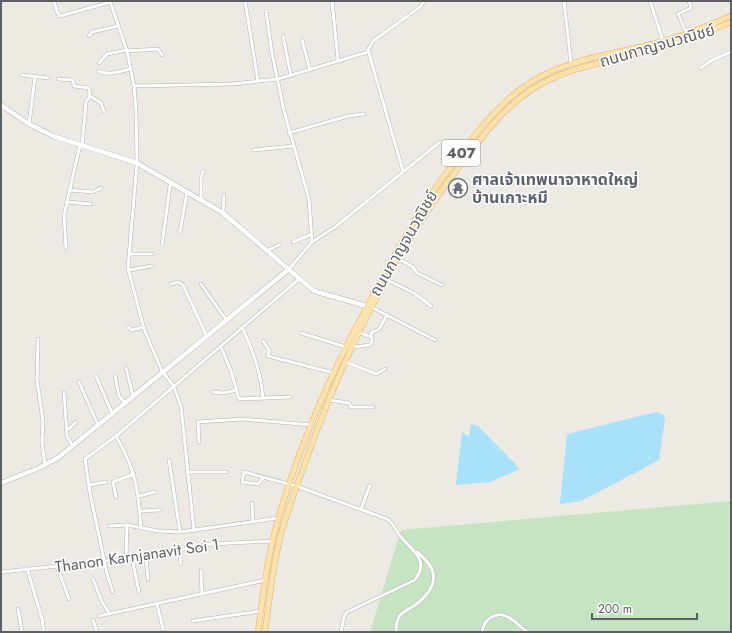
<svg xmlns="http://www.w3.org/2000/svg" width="732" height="633" viewBox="0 0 732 633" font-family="Jost,'Noto Sans Thai',sans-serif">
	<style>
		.green { fill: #c6e3c2 }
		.water { fill: #a8e1f9 }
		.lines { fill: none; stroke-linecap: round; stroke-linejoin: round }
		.street-casing { stroke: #afb2b5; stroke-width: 4 }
		.secondary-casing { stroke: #b0b4b8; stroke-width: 5.5 }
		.primary-casing { stroke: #e8af62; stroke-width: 6 }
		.street { stroke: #fff; stroke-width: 3 }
		.secondary { stroke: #fff; stroke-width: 4.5 }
		.primary { stroke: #fae2ac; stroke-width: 5 }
		.labels { text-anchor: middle; stroke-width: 3; stroke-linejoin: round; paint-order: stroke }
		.shield { fill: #fff; stroke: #8d9092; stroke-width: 1 }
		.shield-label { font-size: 15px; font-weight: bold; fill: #5c6063 }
		.street-label { font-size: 16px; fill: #5c6063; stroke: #fff }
		.worship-label { font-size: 16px; font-weight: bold; fill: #5b616d; stroke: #fff; text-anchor: start }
	</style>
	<rect width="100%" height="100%" fill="#edeae4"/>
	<path class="green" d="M 731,501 L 731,632 L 370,632 L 401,530 Z"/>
	<g class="water">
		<path d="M 656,412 L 663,414 L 665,419 L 659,460 L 581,501 L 560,504 L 567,434 Z"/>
		<path d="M 471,424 L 478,426 L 520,469 L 490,482 L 456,485 L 462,432 L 469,437 Z"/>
	</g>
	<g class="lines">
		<g class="street-casing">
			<g id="street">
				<path d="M 54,1 L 57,12 L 60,16 L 111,2"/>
				<path d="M 110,1 L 127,51 L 134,86 L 136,111 L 137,163 L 128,268 L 144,329 L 162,371 L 173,385 L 181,406 L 194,531"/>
				<path d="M 245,1 L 258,81"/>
				<path d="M 332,1 L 338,60"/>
				<path d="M 564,1 L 571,63"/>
				<path d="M 650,1 L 663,41"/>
				<path d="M 266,11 L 272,53 L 284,111 L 309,199 L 312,242 L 289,269"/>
				<path d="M 687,34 L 678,14 L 691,8 L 689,1"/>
				<path d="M 89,36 L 92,32 L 118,26"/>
				<path d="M 283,36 L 291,76"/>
				<path d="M 302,40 L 310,70"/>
				<path d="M 127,51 L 158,49 L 162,55"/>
				<path d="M 99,63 L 107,54 L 127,50"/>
				<path d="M 701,68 L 712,60 L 731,52"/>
				<path d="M 98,71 C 110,76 120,71 131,69"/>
				<path d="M 22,75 L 48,78"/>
				<path d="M 58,79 L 73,80 L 74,86 L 89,88 L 90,96 L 86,102 L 82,146"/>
				<path d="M 134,86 L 232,84 L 278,79 L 368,52"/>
				<path d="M 90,96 L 101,103 L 104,111"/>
				<path d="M 29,124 L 35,77"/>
				<path d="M 289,133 L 348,116 L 364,114"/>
				<path d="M 254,150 L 293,146"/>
				<path d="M 403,171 L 368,50 L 373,41 L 420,7 L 424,1"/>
				<path d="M 69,190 L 93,192 L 101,188"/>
				<path d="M 201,199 L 201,178 L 203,171"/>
				<path d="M 67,202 L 91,204"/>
				<path d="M 223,213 L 224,195"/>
				<path d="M 180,232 L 187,192"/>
				<path d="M 293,242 L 312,234"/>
				<path d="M 312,242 L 335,227 L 440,142"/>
				<path d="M 162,245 L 170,186 L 172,183"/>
				<path d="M 66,248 L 64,215 L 80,145"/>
				<path d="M 267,251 L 279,245"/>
				<path d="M 129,254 L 152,254"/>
				<path d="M 399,259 L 413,267 L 417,273 L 442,285"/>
				<path d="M 129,270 L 152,266"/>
				<path d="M 387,280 L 414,293 L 431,306"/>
				<path d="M 171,284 L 178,282 L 183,285 L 207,337"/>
				<path d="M 201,284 L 227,321"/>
				<path d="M 373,308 L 435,340"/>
				<path d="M 128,327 L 132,330 L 144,327"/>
				<path d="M 242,327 C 253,350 261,373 263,398"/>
				<path d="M 301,333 L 346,347"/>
				<path d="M 360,333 L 372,337"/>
				<path d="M 38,339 L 37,380 L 43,421 L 42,442 L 45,465"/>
				<path d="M 263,341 L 269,350 L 268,356 L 334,373"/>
				<path d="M 221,347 L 231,371 L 239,399 L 290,397"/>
				<path d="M 353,347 L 370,345 L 372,341 L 371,333 L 379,329 L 387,315"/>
				<path d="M 346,362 L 376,374 L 385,369"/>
				<path d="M 126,368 L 133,396"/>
				<path d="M 96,376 L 112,413"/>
				<path d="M 115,376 L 119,396 L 125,403"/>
				<path d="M 79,382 L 98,425"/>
				<path d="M 213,392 L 224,393 L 236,390"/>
				<path d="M 64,393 L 67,436 L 73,446"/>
				<path d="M 329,400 L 349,403 L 351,407 L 373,407"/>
				<path d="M 66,429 L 70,428 L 76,422"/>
				<path d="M 116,436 C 136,471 138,488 141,528"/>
				<path d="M 199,442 L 198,422 L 242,419 L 312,425"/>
				<path d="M 169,460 L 180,532"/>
				<path d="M 187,472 L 226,472"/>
				<path d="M 263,478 L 258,484 L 242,482 L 244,472 L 296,486 L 387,519 C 394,523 395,530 400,536 C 412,551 430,559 415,580 L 347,612 L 344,617 L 341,632"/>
				<path d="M 89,485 L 106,482"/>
				<path d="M 139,496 L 155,492"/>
				<path d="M 116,497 L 113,482 L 134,474"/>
				<path d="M 252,503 L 253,521"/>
				<path d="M 361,509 L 370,485"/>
				<path d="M 140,511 L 160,510"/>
				<path d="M 109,526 L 127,525"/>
				<path d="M 179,550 L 181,564"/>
				<path d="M 146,556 L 148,580"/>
				<path d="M 132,558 L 139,592"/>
				<path d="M 126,559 L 127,525 L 158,531 L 180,532 L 278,518"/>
				<path d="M 57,566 L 69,599"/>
				<path d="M 27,568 L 42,619 L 44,632"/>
				<path d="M 201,571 L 202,594"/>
				<path d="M 1,572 L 126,559 L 212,544 L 273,541"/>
				<path d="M 93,579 L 102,602 L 110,614"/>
				<path d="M 113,592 L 107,574 L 90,493 L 85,459 L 116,436 L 299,279"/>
				<path d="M 157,604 L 163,629"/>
				<path d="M 18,609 L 22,632"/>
				<path d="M 99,616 L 266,580"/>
				<path d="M 93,620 L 97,632"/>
				<path d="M 193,621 L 261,611"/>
				<path d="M 396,632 C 396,627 396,622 399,617 C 402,612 409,609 414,606 C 438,588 441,571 417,552"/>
				<path d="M 482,632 C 483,626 485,621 490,618 C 504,608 516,623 527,632"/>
			</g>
		</g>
		<g class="secondary-casing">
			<g id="secondary">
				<path d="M 1,105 L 29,124 L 53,136 L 137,163 L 223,213 L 314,291 L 370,307"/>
				<path d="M 1,483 L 39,468 L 59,457 L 289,269"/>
			</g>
		</g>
		<g class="primary-casing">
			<g id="primary">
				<path d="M 258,632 C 263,593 268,554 279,516 C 300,444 331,373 367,307 C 394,254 422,203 459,156 C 478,131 498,105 525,86 C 564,59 615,54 660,42 C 685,36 707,26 731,16"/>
				<path d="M 265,632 C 269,602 272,571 279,542 C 285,515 296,489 305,463 C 343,355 395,249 465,159 C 485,133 504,108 531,90 C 564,68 603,63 640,53 C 672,45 701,35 731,22"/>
			</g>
		</g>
		<use href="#street" class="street"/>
		<use href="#secondary" class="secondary"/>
		<use href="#primary" class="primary"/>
	</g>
	<defs>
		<g id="temple-ring" transform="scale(1)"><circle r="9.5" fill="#fff" stroke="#6b7280" stroke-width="1.5"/><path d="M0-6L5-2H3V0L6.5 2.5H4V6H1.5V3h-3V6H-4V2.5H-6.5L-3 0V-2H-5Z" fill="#6b7280"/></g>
	</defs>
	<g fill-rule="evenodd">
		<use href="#temple-ring" x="458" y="188"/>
	</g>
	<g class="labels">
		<rect class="shield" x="442" y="140" width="38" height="26" rx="3"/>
		<g class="shield-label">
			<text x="461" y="158">407</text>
		</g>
		<g class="street-label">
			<text transform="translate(657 45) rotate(-16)" y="6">ถนนกาญจนวณิชย์</text>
			<text transform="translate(403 243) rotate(-60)" y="6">ถนนกาญจนวณิชย์</text>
			<text transform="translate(137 555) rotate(-8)" y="6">Thanon Karnjanavit Soi 1</text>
		</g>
		<g class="worship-label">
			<text x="472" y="185">ศาลเจ้าเทพนาจาหาดใหญ่<tspan x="472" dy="18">บ้านเกาะหมี</tspan></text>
		</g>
	</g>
	<rect width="732" height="633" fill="none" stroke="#5c6063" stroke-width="4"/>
	<path d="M592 613v6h105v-6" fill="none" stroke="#5c6063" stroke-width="2"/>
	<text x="598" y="613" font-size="12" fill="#5c6063" stroke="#ffffff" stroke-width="3" paint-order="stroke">200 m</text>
</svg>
